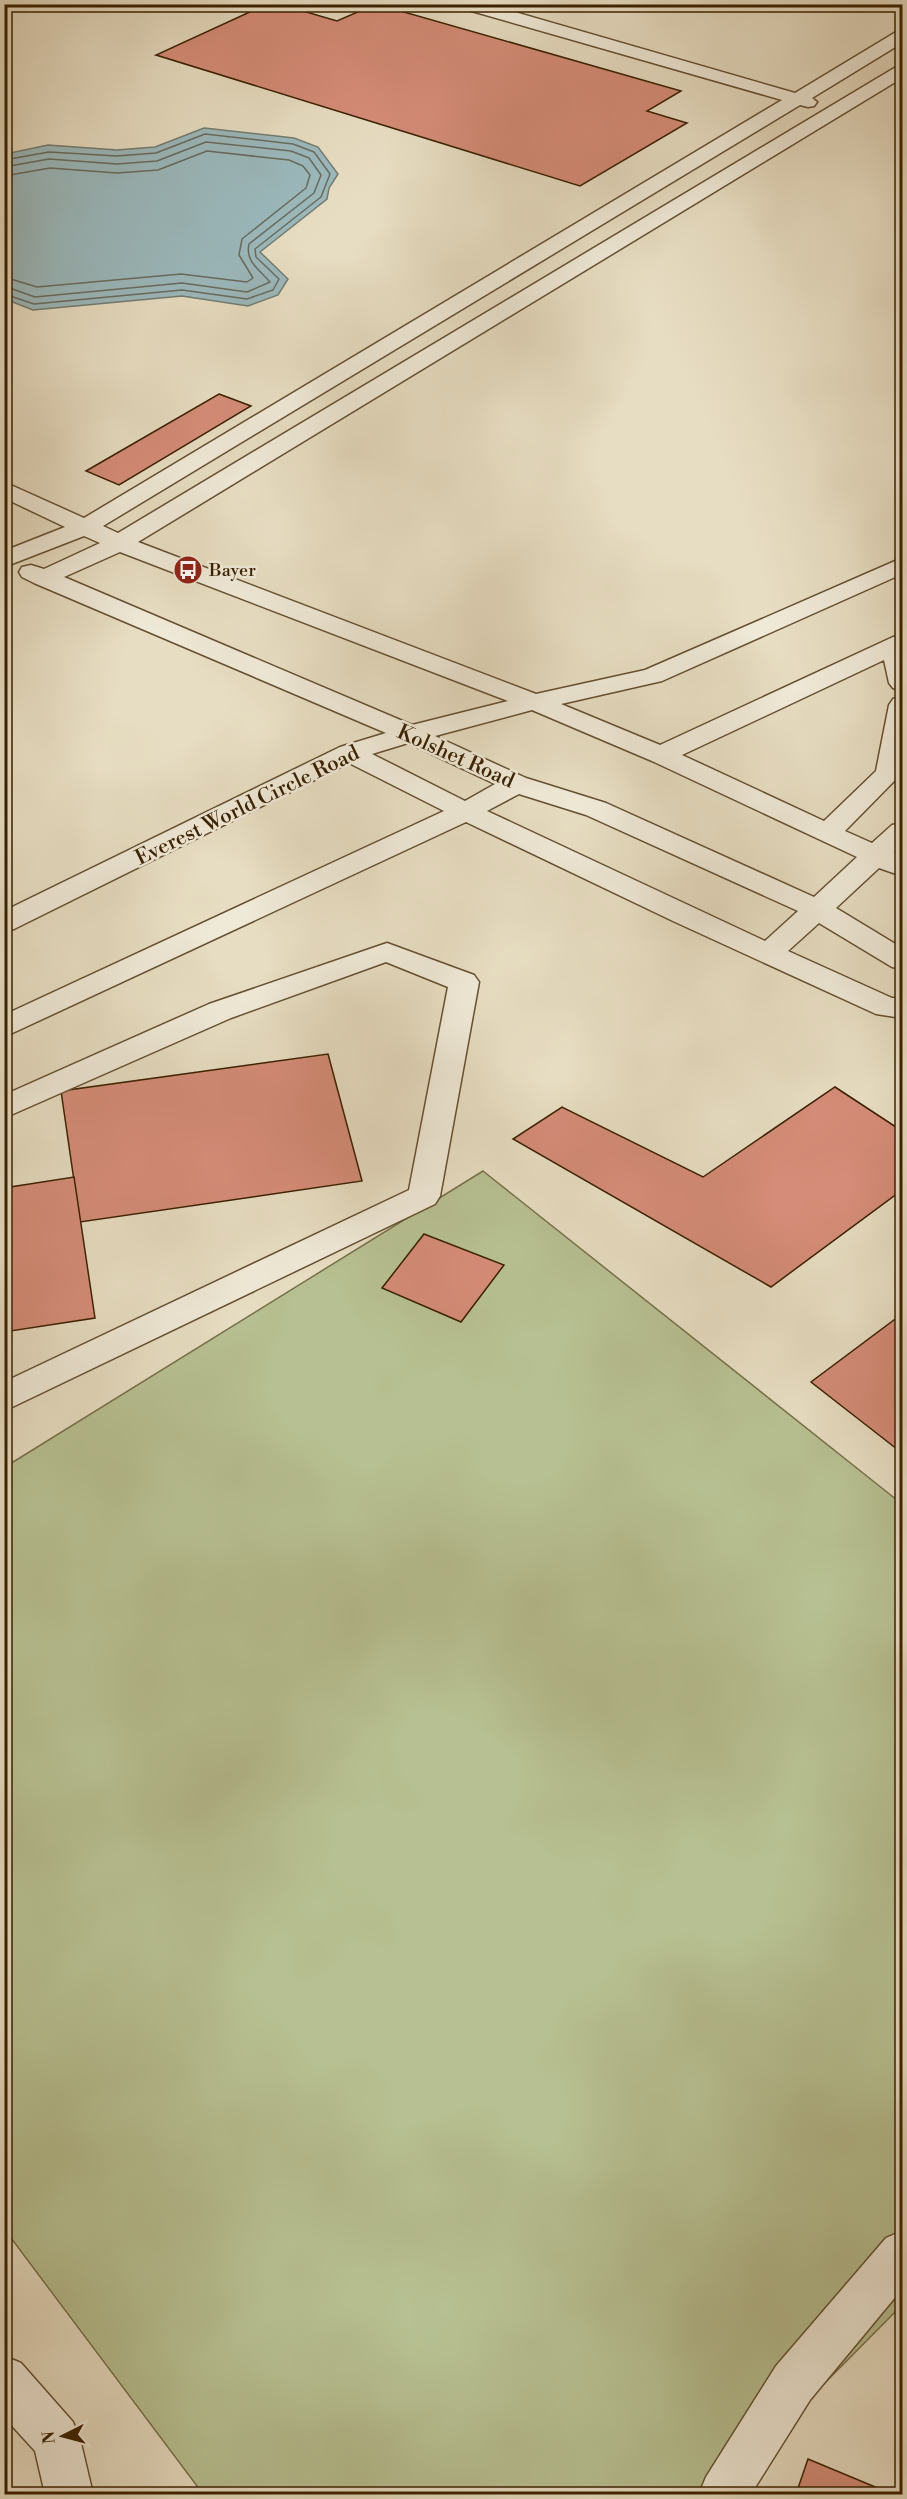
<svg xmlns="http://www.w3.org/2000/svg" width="907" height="2499" viewBox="0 0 907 2499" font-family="'Libre Bodoni',serif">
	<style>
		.green { fill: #b7c092; stroke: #787049; stroke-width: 1.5 }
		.water { fill: #9bb9bd; stroke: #747c71; stroke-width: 1.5 }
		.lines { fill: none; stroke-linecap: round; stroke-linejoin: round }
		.shore { stroke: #6a6c5e; stroke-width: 1.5 }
		.building { fill: #d58c78; stroke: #3a2000; stroke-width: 1.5 }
		.minor-casing { stroke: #654f30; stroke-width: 3 }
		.minor { fill: #efe9d7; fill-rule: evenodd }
		.labels { text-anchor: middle; stroke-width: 5; stroke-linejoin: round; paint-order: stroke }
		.far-poi-label { font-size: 18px; fill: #3a2000; stroke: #efe9d7; text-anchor: start }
		.street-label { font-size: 21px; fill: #3a2000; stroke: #efe9d7 }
	</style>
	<rect width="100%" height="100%" fill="#e7ddc2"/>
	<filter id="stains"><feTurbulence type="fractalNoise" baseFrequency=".00333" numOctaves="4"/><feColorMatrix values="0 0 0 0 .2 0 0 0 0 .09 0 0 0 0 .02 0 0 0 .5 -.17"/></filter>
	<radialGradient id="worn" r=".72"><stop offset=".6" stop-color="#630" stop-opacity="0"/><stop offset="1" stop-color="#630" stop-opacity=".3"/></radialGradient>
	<path class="green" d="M 483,1171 L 902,1504 L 902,2305 L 715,2494 L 203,2494 L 5,2230 L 5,1467 Z"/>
	<path class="water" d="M 204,128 L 294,138 L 318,147 L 338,174 L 329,188 L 327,199 L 260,252 L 288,279 L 278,295 L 248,306 L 182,296 L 33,310 L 5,299 L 5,154 L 48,145 L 117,150 L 155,147 Z"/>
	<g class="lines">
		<g class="shore">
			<path d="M 4,160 L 49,152 L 117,156 L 156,153 L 205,134 L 293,144 L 314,152 L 330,174 L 321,197 L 255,249 L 256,257 L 279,279 L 273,290 L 247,299 L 182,290 L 34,304 L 4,294"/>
			<path d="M 4,167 L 49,159 L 117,164 L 157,161 L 206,142 L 291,151 L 309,158 L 321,175 L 314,193 L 249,244 C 245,262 260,270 270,282 L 247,292 L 182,283 L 35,297 L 4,286"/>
			<path d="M 4,176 L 50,168 L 117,173 L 158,170 L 207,151 L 289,160 L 303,166 L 310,175 L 306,188 L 242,239 L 239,255 L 253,278 L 247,282 L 181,274 L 37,287 L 4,277"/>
		</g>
	</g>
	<g class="building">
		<path d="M 267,4 L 279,4 L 337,21 L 376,4 L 681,91 L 647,111 L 687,123 L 580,186 L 156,55 Z"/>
		<path d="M 219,394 L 251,406 L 119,485 L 86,471 Z"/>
		<path d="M 328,1054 L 362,1181 L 80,1222 L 61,1091 Z"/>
		<path d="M 835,1087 L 902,1131 L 902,1190 L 771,1287 L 513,1139 L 562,1107 L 703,1177 Z"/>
		<path d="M 74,1177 L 95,1318 L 4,1332 L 4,1188 Z"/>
		<path d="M 424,1234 L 504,1265 L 461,1322 L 382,1288 Z"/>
		<path d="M 902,1314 L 902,1453 L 811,1382 Z"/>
		<path d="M 808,2459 L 892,2494 L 796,2494 Z"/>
	</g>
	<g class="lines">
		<g class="minor-casing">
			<g id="minor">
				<path d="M 459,4 L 487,4 L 795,93 L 896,32 L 902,31 L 902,43 L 812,98 L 817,102 L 814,106 L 808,107 L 800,105 L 103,526 L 118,533 L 896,67 L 902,66 L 902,78 L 138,542 L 536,694 L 645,670 L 902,558 L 902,574 L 662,681 L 561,704 L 660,745 L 893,637 L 902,635 L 902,691 L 893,688 L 889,683 L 884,660 L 682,755 L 824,821 L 876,771 L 889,705 L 893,699 L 902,697 L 902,773 L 845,831 L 872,843 L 892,825 L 902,823 L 902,845 L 894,853 L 902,858 L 902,876 L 879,868 L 836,908 L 902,948 L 902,969 L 892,967 L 819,923 L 788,951 L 892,998 L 902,998 L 902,1018 L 876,1014 L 673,921 L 466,822 L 4,1037 L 4,1015 L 444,811 L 349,763 L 14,929 L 4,932 L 4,911 L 340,747 L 386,733 L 34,583 L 22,577 L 19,572 L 22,567 L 31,565 L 44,569 L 100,543 L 84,536 L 4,567 L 4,551 L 65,527 L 4,498 L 4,482 L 84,518 L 782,100 L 461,8 ZM 120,552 L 508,701 L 412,725 L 64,577 ZM 532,710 L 652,761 L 857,857 L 814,897 L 606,803 L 526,778 L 435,736 ZM 408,743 L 495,784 L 465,801 L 372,754 ZM 519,794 L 586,815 L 798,911 L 765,941 L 487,811 Z"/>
				<path d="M 387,943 L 474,975 L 479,982 L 440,1196 L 435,1204 L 4,1411 L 4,1382 L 409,1190 L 448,987 L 386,962 L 231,1018 L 4,1118 L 4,1095 L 209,1004 Z"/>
				<path d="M 902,2231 L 902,2289 L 810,2400 L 751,2494 L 699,2494 L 706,2477 L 776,2366 L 886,2238 Z"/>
				<path d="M 4,2356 L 21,2363 L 73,2422 L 80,2439 L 93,2494 L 45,2494 L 35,2451 L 4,2417 Z"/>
			</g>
		</g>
		<use href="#minor" class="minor"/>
	</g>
	<defs>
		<g id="bus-disc" transform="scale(1.5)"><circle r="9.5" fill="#8f2418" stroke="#efe9d7"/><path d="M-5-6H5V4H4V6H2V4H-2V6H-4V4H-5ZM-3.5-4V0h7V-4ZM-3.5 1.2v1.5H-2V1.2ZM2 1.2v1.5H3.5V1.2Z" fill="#fff"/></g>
	</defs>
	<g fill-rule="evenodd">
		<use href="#bus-disc" x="188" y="570"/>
	</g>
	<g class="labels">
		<g class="far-poi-label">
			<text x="209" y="576">Bayer</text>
		</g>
		<g class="street-label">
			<text transform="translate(456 756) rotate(24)" y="7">Kolshet Road</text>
			<text transform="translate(247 805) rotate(-26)" y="7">Everest World Circle Road</text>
		</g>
	</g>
	<rect width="907" height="2499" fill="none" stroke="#e7ddc2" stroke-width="24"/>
	<rect x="6" y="6" width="895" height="2487" fill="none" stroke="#3a2000" stroke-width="3"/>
	<rect x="12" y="12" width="883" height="2475" fill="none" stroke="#3a2000" stroke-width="1.5"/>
	<g transform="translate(63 2436) rotate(264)" stroke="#efe9d7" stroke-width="4.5" paint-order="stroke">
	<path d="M0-4.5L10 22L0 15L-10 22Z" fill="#3a2000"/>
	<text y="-9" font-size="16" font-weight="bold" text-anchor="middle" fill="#3a2000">N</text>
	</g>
	<rect width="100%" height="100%" filter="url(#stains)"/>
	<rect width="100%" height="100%" fill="url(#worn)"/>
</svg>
